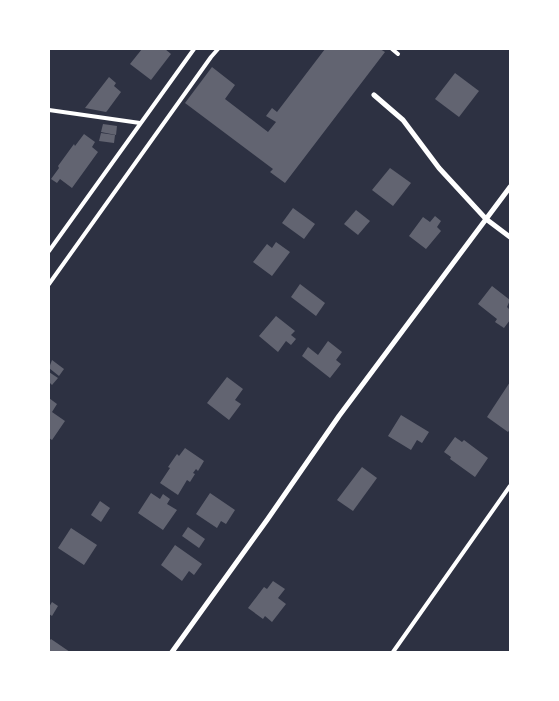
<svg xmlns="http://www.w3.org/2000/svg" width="559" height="701" viewBox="0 0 559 701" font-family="'Golos Text',sans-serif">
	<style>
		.building { fill: #626471 }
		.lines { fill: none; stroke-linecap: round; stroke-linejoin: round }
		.service { stroke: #fff; stroke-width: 4 }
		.minor { stroke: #fff; stroke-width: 5 }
	</style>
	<rect width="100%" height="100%" fill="#2d3142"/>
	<g class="building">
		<path d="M 142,49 L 165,49 L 171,54 L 151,80 L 130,64 Z"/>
		<path d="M 325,49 L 380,49 L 385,52 L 285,183 L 270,172 L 273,169 L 185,103 L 212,67 L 235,85 L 225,99 L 268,132 L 276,122 L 266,116 L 272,108 L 277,112 Z"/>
		<path d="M 455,73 L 479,91 L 459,117 L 435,99 Z"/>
		<path d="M 109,77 L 116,83 L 114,86 L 121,92 L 107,111 L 106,112 L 85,108 Z"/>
		<path d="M 103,124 L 117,126 L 116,135 L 101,132 Z"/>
		<path d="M 101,133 L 115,135 L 114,143 L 99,141 Z"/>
		<path d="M 84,134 L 95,142 L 92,147 L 98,152 L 72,188 L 60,179 L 57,183 L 51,179 L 59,168 L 58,166 L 74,144 L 75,146 Z"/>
		<path d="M 390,168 L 411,183 L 393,206 L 372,190 Z"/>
		<path d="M 293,208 L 315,224 L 304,239 L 282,223 Z"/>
		<path d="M 356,210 L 370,221 L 358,235 L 344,224 Z"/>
		<path d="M 435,216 L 441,221 L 437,227 L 441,231 L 426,249 L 409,236 L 423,217 L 430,222 Z"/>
		<path d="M 276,242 L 290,252 L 272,276 L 253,262 L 267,244 L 272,248 Z"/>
		<path d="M 300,284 L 325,303 L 316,316 L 291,297 Z"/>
		<path d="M 492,286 L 510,300 L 507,307 L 510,310 L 510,320 L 504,328 L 495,322 L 497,319 L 478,304 Z"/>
		<path d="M 276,316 L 295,331 L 291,335 L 296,339 L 291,345 L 286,341 L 278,352 L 259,336 Z"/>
		<path d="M 328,341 L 342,352 L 336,360 L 341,364 L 330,378 L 302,356 L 308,347 L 318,355 Z"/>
		<path d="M 52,360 L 64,369 L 59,376 L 49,368 Z"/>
		<path d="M 49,372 L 58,378 L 52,385 L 49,382 Z"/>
		<path d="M 227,377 L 243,389 L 235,400 L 241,404 L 229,420 L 207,403 Z"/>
		<path d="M 510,382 L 510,429 L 508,432 L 487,417 Z"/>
		<path d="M 49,398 L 57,404 L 52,412 L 65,421 L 52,440 L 49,438 Z"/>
		<path d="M 401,415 L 429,432 L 422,443 L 417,440 L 411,450 L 388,436 Z"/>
		<path d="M 455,437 L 462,442 L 464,440 L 488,458 L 475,477 L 450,459 L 451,457 L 444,452 Z"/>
		<path d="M 185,448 L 204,461 L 198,471 L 196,469 L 193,473 L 195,474 L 190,482 L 187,480 L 178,495 L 160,483 L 170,468 L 168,467 L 177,454 L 179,456 Z"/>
		<path d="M 362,467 L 377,478 L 353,511 L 337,500 Z"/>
		<path d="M 151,493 L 160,499 L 163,494 L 170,499 L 167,504 L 177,510 L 163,530 L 138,513 Z"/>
		<path d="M 210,493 L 235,510 L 226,524 L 221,521 L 217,528 L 196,514 Z"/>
		<path d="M 100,501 L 110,508 L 101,522 L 91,515 Z"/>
		<path d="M 188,527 L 205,539 L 199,548 L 182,536 Z"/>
		<path d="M 71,528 L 97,545 L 84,565 L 58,548 Z"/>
		<path d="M 175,545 L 202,564 L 194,575 L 189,571 L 182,581 L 161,565 Z"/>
		<path d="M 273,581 L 285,589 L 278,598 L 286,604 L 272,622 L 265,616 L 263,619 L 248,608 L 264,587 L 267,589 Z"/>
		<path d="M 52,602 L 58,606 L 52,616 L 49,614 L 49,607 Z"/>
		<path d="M 51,639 L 70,652 L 49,652 L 49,641 Z"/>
	</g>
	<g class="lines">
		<g class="service">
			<path d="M 392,49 L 398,54"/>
			<path d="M 49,110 L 140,123"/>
			<path d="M 49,251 L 194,49"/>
			<path d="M 49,284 L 211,57 L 218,49"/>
			<path d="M 393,652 L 510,486"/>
		</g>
		<g class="minor">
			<path d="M 374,95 L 403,120 L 439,168 L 486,219 L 510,237"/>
			<path d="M 172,652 L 267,520 L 339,416 L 510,187"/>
		</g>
	</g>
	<rect width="559" height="701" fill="none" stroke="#ffffff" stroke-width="100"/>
</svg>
